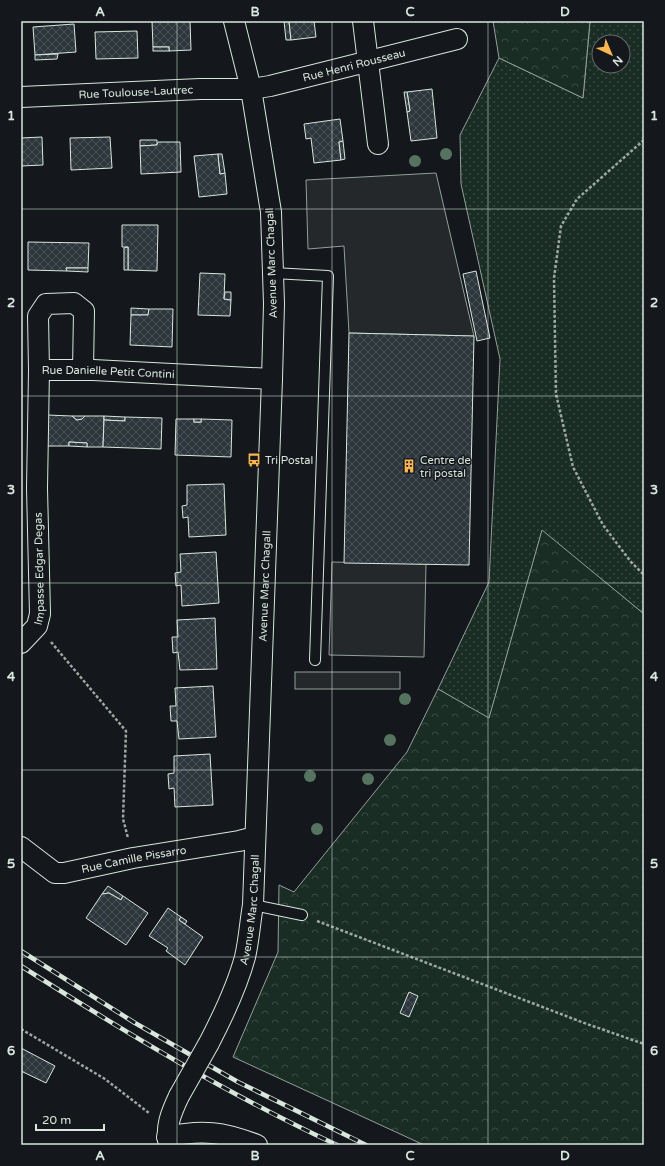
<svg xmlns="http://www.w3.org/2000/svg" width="665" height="1166" viewBox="0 0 665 1166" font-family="'Varela Round',sans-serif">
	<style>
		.grass { fill: url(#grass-dots); stroke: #939e99; fill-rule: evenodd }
		.forest { fill: url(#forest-crowns); stroke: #939e99 }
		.parking { fill: #24282b; stroke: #939e99 }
		.building { fill: url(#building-cross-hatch); stroke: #d8e6dc }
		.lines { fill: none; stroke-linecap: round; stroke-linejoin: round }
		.lane-casing { stroke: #d8e6dc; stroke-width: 12 }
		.street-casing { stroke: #d8e6dc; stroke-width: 22 }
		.path { stroke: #9da8a2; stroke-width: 2.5; stroke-dasharray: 3 2; stroke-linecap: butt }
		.lane { stroke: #14181c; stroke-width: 10 }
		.street { stroke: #14181c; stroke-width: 20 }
		.rail-casing { stroke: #d8e6dc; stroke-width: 4.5 }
		.rail { stroke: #14181c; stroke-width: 3; stroke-dasharray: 9; stroke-linecap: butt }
		.street-bridge-casing { stroke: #d8e6dc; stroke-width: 22; stroke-linecap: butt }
		.street-bridge { stroke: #14181c; stroke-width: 20 }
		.tree { fill: #55745f }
		.grid { fill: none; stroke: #d8e6dc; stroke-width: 1; stroke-opacity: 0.55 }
		.labels { text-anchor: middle; stroke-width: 3; stroke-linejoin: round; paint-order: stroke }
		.street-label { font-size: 11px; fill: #d8e6dc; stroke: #14181c }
		.poi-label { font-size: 11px; fill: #d8e6dc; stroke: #14181c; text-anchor: start }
		.neatline { fill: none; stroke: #d8e6dc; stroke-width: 1.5 }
		.grid-label { font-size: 13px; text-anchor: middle; font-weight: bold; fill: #d8e6dc }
	</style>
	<defs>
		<pattern id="grass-dots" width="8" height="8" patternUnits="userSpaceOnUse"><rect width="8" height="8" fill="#1a2d24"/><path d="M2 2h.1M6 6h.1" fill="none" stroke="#3b4b43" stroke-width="1.8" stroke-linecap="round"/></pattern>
		<pattern id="forest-crowns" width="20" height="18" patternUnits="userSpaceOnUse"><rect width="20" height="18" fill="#1a2d24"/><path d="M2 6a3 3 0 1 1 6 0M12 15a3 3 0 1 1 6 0" fill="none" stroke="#3b4b43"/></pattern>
		<pattern id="building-cross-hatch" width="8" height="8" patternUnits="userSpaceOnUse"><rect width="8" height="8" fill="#2c363c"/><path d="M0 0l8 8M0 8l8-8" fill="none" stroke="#4a5358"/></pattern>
	</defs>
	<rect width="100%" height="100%" fill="#14181c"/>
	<path class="grass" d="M 590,21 L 644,21 L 644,614 L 542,531 L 489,719 L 438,689 L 489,582 L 500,359 L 461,184 L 460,135 L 499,58 L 583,98 ZM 599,42 L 623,42 L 623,66 L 599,66 Z"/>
	<g class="forest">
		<path d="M 493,21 L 590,21 L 583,98 L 499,58 Z"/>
		<path d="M 542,530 L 644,614 L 644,1145 L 424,1145 L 233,1057 L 278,952 L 279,885 L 294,892 L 407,752 L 438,689 L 489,718 Z"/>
	</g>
	<g class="parking">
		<path d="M 436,173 L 474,336 L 349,333 L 344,246 L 308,249 L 306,180 Z"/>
		<path d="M 332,562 L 426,564 L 424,657 L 329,655 Z"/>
		<rect x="295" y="672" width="105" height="17"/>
	</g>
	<g class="building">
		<path d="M 152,21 L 190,21 L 191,50 L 169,51 L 169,47 L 153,47 Z"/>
		<path d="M 284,21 L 289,21 L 291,40 L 286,40 Z"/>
		<path d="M 289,21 L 314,21 L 316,37 L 291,40 Z"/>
		<path d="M 74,24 L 76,52 L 35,55 L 33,27 Z"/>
		<path d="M 137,31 L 138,58 L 96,59 L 95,32 Z"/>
		<rect x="153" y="47" width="16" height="4"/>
		<path d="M 58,54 L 57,59 L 35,60 L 35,55 Z"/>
		<path d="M 432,89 L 437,138 L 411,141 L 407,112 L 410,111 L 407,92 Z"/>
		<path d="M 404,92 L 407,92 L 410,111 L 407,112 Z"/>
		<path d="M 340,119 L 343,141 L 339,142 L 341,160 L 314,163 L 311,138 L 306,139 L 304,124 Z"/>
		<path d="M 42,137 L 43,165 L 21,166 L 21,138 Z"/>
		<path d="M 110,137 L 112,168 L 71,170 L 70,138 Z"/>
		<path d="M 140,140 L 157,140 L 157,145 L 140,146 Z"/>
		<path d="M 343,141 L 345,159 L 341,160 L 339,142 Z"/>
		<path d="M 158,142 L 180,142 L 181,172 L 141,174 L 140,146 L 157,145 Z"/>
		<path d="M 218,154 L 220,174 L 225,173 L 227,194 L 199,197 L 194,156 Z"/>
		<path d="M 218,154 L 222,154 L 225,173 L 220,174 Z"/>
		<path d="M 122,225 L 158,225 L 157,271 L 128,270 L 128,247 L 122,247 Z"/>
		<path d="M 28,242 L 89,243 L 88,268 L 66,268 L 67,271 L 28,270 Z"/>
		<path d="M 128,247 L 128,270 L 124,270 L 124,248 Z"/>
		<path d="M 66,268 L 88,268 L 88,272 L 67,271 Z"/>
		<path d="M 476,271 L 490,338 L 477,341 L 463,274 Z"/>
		<path d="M 200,273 L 225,274 L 224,299 L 231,300 L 230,316 L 198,315 Z"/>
		<path d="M 225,292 L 231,292 L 231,300 L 224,299 Z"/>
		<path d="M 131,308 L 149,309 L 148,315 L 131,315 Z"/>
		<path d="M 149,309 L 173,309 L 172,347 L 130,345 L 131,315 L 148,315 Z"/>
		<path d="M 349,333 L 474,336 L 469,565 L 344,563 Z"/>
		<path d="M 47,415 L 72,416 L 77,420 L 82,419 L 85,416 L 104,416 L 103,447 L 87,447 L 87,443 L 69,442 L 69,446 L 46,446 Z"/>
		<path d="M 72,416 L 85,416 L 82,419 L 77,420 Z"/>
		<path d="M 104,416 L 125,417 L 125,421 L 104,420 Z"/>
		<path d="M 125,417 L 162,418 L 161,449 L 103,447 L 104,420 L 125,421 Z"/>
		<path d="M 176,419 L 194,419 L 194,422 L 201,422 L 201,419 L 232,420 L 231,457 L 175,455 Z"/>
		<rect x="194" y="419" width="7" height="3"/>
		<path d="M 69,442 L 87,443 L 87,447 L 69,446 Z"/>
		<path d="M 224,484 L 226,535 L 189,537 L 188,517 L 183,518 L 182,506 L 187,505 L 187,485 Z"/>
		<path d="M 216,552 L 219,603 L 182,606 L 181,585 L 176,586 L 175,573 L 181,572 L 180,554 Z"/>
		<path d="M 215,618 L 217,669 L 180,670 L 178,652 L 173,653 L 172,637 L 178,637 L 177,620 Z"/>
		<path d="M 213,686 L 216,737 L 179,739 L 177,721 L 171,721 L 170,706 L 176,706 L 175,688 Z"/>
		<path d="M 210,754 L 213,805 L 175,807 L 174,788 L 169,789 L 168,774 L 174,773 L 174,756 Z"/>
		<path d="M 108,886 L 123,896 L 121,900 L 109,893 L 102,894 Z"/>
		<path d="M 109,893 L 121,900 L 123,896 L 148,913 L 126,945 L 86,918 L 102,894 Z"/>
		<path d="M 168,908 L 181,917 L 179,920 L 203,937 L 185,965 L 166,951 L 168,948 L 149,936 Z"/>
		<path d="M 181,917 L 187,921 L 185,924 L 179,920 Z"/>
		<path d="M 409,992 L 418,996 L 409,1017 L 400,1013 Z"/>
		<path d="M 21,1048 L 55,1066 L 46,1083 L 21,1071 Z"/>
	</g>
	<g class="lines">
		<g class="lane-casing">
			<g id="lane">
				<path d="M 273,273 L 328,276 L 315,660"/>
				<path d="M 253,905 L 302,915"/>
			</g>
		</g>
		<g class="street-casing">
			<g id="street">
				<path d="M 363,21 L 378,144"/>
				<path id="s1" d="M 21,97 L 200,89 L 251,89 L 270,86 L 457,39"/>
				<path d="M 39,370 L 38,316 L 46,304 L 74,303 L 84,311 L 83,370"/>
				<path id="s2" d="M 21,643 L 37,626 L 40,614 L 37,488 L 39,370 L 93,370 L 272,379"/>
				<path id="s3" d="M 21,847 L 55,873 L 64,873 L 133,858 L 239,841 L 255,837"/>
				<path id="s4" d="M 209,1043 C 223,1016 237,987 245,957 C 249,940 250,922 253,905 L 272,379 L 274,304 L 271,212 L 251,89 L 234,21"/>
				<path d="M 167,1137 C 202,1129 224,1132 257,1145"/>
				<path d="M 169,1145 C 165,1127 171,1113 179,1096"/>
			</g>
		</g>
		<g class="path">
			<path d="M 644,140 L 577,199 L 561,226 L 554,278 L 556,394 L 573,467 L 603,525 L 631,562 L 644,575"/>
			<path d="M 51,642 L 126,731 L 123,819 L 128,838"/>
			<path d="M 317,921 L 587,1024 L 644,1044"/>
			<path d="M 21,1029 L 105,1079 L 149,1113"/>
		</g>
		<use href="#lane" class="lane"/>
		<use href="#street" class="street"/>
		<g class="rail-casing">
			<g id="rail">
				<path d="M 21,951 L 135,1023 L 238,1082 L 366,1145"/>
				<path d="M 21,966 C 123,1031 227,1094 337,1145"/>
			</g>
		</g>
		<use href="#rail" class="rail"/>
		<g class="street-bridge-casing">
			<path id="street-bridge" d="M 179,1096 L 209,1043"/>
		</g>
		<use href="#street-bridge" class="street-bridge"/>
	</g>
	<g class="tree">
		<circle cx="446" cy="154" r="6"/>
		<circle cx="415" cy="161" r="6"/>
		<circle cx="405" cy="699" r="6"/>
		<circle cx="390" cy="740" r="6"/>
		<circle cx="310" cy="776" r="6"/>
		<circle cx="368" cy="779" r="6"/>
		<circle cx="317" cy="829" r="6"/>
	</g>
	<path class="grid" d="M 177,21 L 177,1145M 332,21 L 332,1145M 488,21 L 488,1145M 21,209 L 644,209M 21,396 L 644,396M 21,583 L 644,583M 21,770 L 644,770M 21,957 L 644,957"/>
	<defs>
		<g id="bus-bare" transform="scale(1.08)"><path d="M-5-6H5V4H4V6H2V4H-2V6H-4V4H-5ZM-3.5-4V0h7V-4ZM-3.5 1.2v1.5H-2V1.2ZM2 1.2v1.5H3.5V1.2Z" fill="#ffb74d" stroke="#14181c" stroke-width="2.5" paint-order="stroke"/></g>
		<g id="building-bare" transform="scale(1.08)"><path d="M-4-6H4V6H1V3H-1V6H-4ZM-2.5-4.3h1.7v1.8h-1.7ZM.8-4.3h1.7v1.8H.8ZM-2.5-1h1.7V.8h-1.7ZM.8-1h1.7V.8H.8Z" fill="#ffb74d" stroke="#14181c" stroke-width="2.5" paint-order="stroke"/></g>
	</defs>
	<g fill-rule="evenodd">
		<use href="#bus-bare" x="254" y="460"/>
		<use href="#building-bare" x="409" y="466"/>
	</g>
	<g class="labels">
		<g class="street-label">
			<text dy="4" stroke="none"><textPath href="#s1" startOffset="336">Rue Henri Rousseau</textPath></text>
			<text dy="4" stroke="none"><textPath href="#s1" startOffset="115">Rue Toulouse-Lautrec</textPath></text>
			<text transform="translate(271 263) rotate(-92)" y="4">Avenue Marc Chagall</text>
			<text dy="4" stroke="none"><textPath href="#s2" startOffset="349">Rue Danielle Petit Contini</textPath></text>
			<text dy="4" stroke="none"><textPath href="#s2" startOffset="81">Impasse Edgar Degas</textPath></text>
			<text dy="4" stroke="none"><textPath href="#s4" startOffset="465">Avenue Marc Chagall</textPath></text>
			<text dy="4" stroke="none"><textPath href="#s3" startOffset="123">Rue Camille Pissarro</textPath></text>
			<text dy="4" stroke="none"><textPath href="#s4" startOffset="141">Avenue Marc Chagall</textPath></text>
		</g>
		<g class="poi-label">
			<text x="265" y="464">Tri Postal</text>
			<text x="420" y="464">Centre de<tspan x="420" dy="13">tri postal</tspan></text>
		</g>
	</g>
	<rect width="665" height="1166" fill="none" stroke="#14181c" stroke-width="44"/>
	<g transform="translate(611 54) rotate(136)"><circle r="19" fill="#14181c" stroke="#626a69"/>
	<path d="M0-3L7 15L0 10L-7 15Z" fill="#ffb74d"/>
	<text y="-6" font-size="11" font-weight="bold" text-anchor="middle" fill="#d8e6dc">N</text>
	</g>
	<path d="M36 1124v6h68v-6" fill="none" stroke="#d8e6dc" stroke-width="2"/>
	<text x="42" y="1124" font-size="12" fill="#d8e6dc" stroke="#14181c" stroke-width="3" paint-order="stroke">20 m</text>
	<rect x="22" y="22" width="621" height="1122" class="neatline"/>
	<g class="grid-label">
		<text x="100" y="16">A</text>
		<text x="255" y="16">B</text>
		<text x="410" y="16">C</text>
		<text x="565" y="16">D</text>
		<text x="11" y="120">1</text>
		<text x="654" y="120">1</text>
		<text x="11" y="307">2</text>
		<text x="654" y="307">2</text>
		<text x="11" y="494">3</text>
		<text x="654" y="494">3</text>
		<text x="11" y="681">4</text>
		<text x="654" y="681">4</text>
		<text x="11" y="868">5</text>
		<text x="654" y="868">5</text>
		<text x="11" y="1055">6</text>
		<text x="654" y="1055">6</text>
		<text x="100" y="1160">A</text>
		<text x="255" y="1160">B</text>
		<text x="410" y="1160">C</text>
		<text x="565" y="1160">D</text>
	</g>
</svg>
